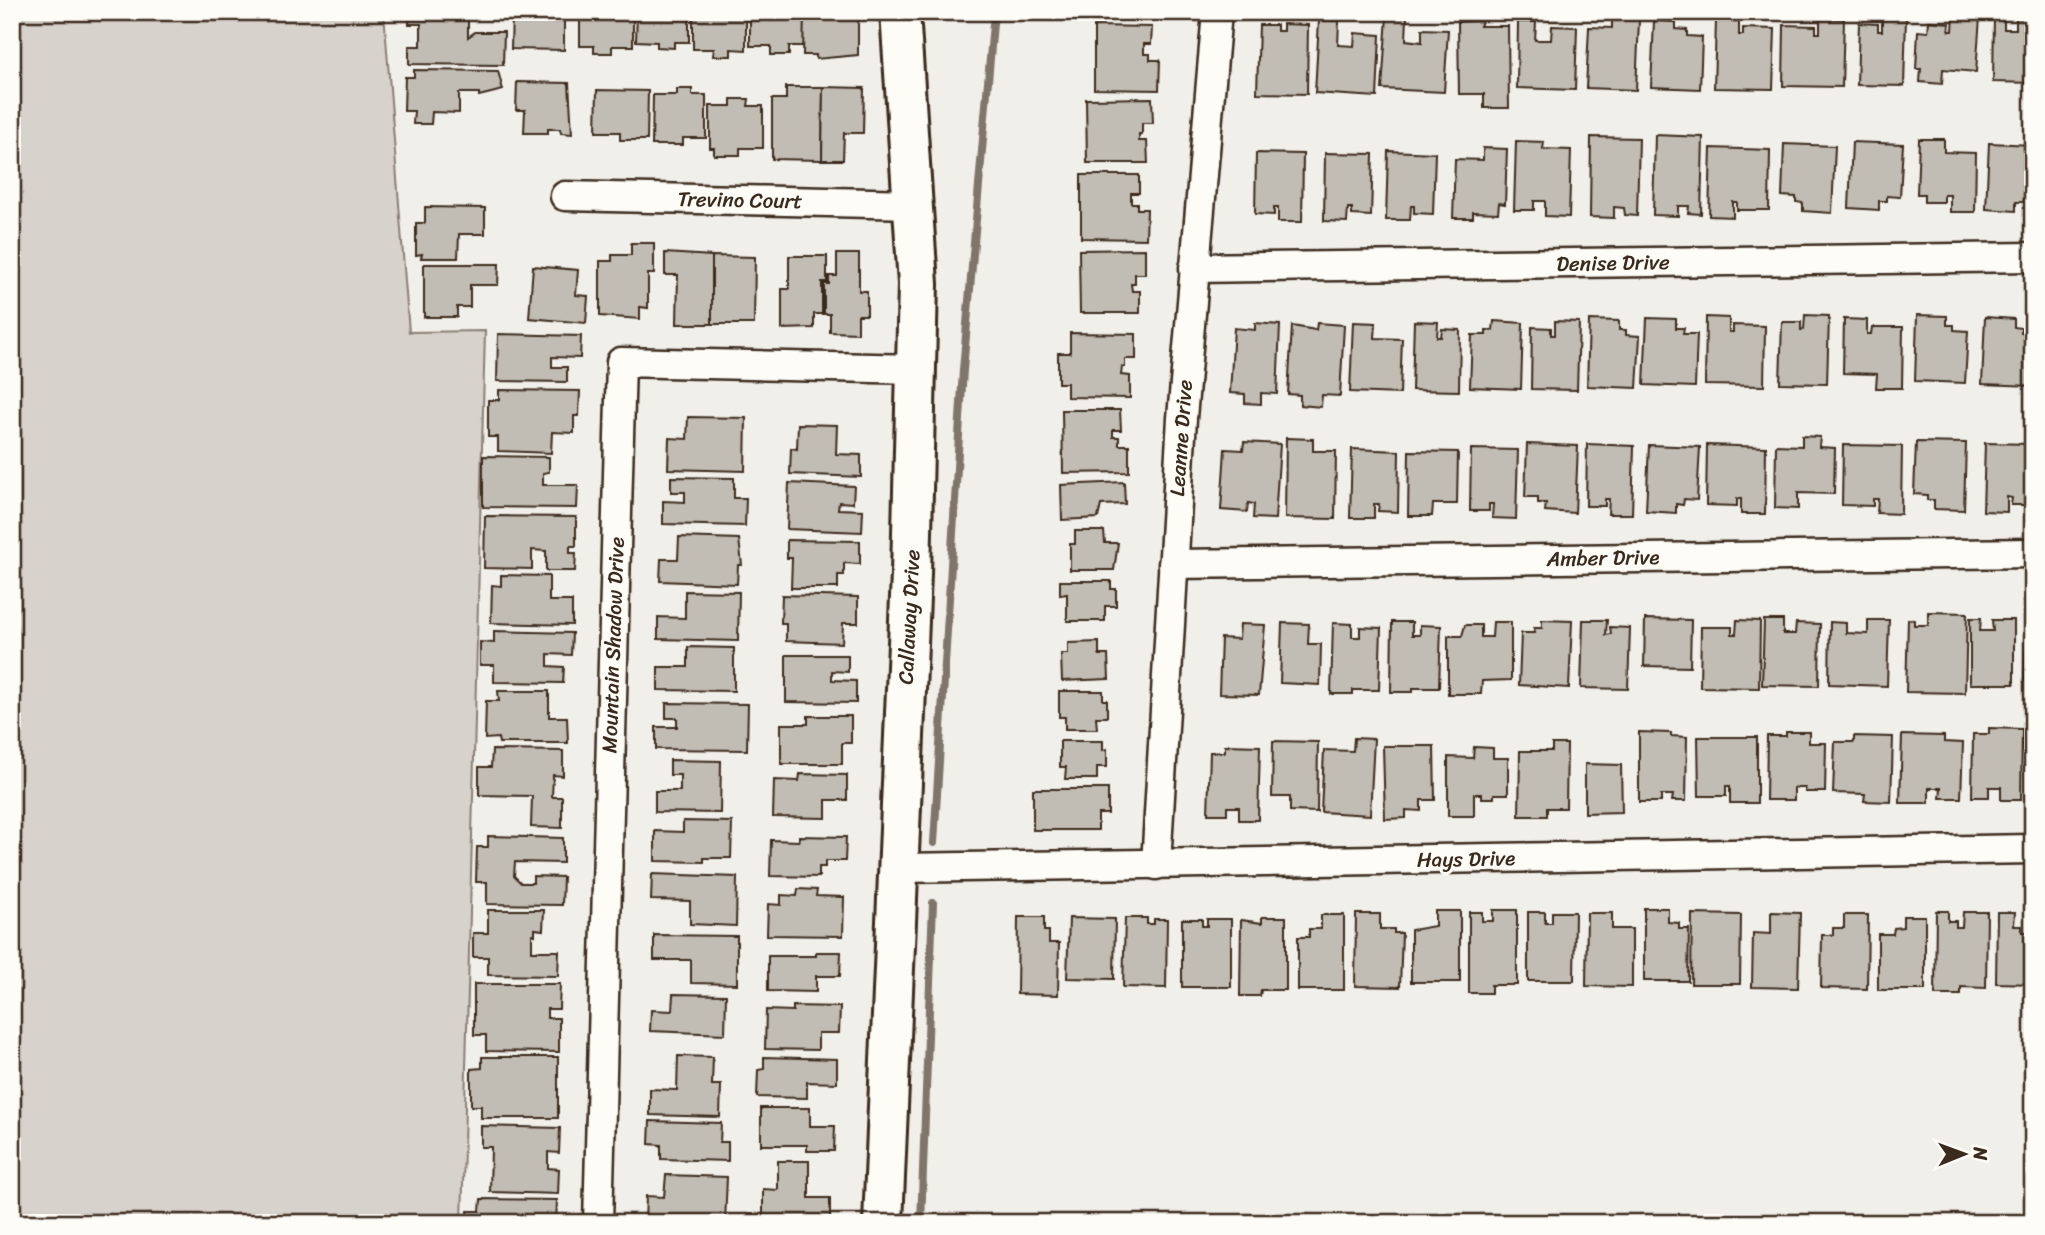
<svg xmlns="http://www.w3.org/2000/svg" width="2045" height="1235" viewBox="0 0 2045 1235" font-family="Sriracha,sans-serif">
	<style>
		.green { fill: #d7d2cc; stroke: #897e75; stroke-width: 2 }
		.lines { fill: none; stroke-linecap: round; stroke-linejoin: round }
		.stream { stroke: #80746b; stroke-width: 8 }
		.building { fill: #c1bcb4; stroke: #3b2a1e; stroke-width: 2 }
		.street-casing { stroke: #3b2a1e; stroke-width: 33 }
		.secondary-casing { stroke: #3b2a1e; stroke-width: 44 }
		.street { stroke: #fdfcf7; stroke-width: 28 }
		.secondary { stroke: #fdfcf7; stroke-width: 38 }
		.labels { text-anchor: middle; stroke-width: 6; stroke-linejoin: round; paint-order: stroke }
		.street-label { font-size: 21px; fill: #3b2a1e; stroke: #fdfcf7 }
	</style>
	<rect width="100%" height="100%" fill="#f1efea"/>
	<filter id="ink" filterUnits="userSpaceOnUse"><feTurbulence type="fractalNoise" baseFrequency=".0143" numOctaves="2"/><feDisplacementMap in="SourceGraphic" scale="14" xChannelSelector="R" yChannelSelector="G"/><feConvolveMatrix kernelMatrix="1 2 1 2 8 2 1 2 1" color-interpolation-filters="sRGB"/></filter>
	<g filter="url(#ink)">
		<path class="green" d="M 12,12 L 384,12 L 409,332 L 485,331 L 462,1223 L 12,1223 Z"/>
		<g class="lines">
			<g class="stream">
				<path d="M 934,843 L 963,370 L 994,12"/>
				<path d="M 921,1223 L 933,903"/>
			</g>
		</g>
		<g class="building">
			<path d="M 409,12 L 468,12 L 468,37 L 475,32 L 504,32 L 503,65 L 409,64 L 409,46 L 421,46 L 421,24 L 409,24 Z"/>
			<path d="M 512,12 L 564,12 L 564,50 L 511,49 Z"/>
			<path d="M 580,12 L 633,12 L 633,46 L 612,46 L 612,53 L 594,53 L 594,46 L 580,46 Z"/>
			<path d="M 637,12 L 689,12 L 689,42 L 674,42 L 674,48 L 657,47 L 657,42 L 636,41 Z"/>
			<path d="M 693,12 L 746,12 L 746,50 L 731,49 L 731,56 L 713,56 L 714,49 L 693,49 Z"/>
			<path d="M 750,12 L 804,12 L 804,46 L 789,46 L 789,55 L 771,55 L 771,46 L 750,46 Z"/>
			<path d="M 804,12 L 858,12 L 858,55 L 816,59 L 816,55 L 803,55 Z"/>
			<path d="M 1954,15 L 1980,17 L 1976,72 L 1943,69 L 1942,84 L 1920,82 L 1921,69 L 1916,69 L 1918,31 L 1928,32 L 1929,21 L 1950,23 L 1949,31 L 1953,31 Z"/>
			<path d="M 1387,16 L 1407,17 L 1406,40 L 1422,42 L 1422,29 L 1448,30 L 1444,92 L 1382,89 Z"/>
			<path d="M 1882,17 L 1906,17 L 1904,86 L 1857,85 L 1859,23 L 1878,24 L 1878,31 L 1882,31 Z"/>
			<path d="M 1994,17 L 2004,17 L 2004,29 L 2016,29 L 2016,18 L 2033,18 L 2033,83 L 1993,82 Z"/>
			<path d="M 1820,18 L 1844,19 L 1842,87 L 1783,86 L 1784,25 L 1816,26 L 1816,33 L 1820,33 Z"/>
			<path d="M 1612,19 L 1639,20 L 1636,90 L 1586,88 L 1589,27 L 1612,28 Z"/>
			<path d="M 1319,20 L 1339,21 L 1338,45 L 1354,46 L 1355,33 L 1380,35 L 1377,97 L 1315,93 Z"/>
			<path d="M 1482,21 L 1480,26 L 1508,26 L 1509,108 L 1484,108 L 1484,94 L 1459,94 L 1458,22 Z"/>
			<path d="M 1654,21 L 1676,22 L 1676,29 L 1687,30 L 1687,36 L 1702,37 L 1700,89 L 1651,87 Z"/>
			<path d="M 1716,21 L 1739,21 L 1739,35 L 1743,35 L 1743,28 L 1775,29 L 1773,89 L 1714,88 Z"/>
			<path d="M 1518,22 L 1536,22 L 1535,40 L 1551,40 L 1552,26 L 1577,27 L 1575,90 L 1517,88 Z"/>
			<path d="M 1283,24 L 1308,25 L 1307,94 L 1257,93 L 1259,25 L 1277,25 L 1277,31 L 1283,31 Z"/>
			<path d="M 1094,26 L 1152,27 L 1151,44 L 1144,44 L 1144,54 L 1150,54 L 1150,60 L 1160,60 L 1159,90 L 1094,89 Z"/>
			<path d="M 414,70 L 498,71 L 503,90 L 479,96 L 479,93 L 459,93 L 459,113 L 432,112 L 431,124 L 413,124 L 414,111 L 404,111 L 405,77 L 414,77 Z"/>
			<path d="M 517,82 L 569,83 L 572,134 L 561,133 L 560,129 L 548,129 L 548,133 L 524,133 L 525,110 L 516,110 Z"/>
			<path d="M 786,87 L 823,87 L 822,160 L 772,159 L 772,99 L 786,99 Z"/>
			<path d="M 823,87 L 864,88 L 863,133 L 844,133 L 843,160 L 822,160 Z"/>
			<path d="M 677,89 L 692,89 L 692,95 L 706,95 L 706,138 L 683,138 L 683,145 L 652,145 L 653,95 L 677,95 Z"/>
			<path d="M 597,90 L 648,91 L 647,140 L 620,140 L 620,132 L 596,132 Z"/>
			<path d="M 1152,98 L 1153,123 L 1142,123 L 1142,134 L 1139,134 L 1139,141 L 1147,141 L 1148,163 L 1087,163 L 1086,99 Z"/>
			<path d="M 731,99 L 749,99 L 748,106 L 763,106 L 763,148 L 740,148 L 740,155 L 714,155 L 714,148 L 710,148 L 710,106 L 731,106 Z"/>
			<path d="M 1655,135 L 1703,137 L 1701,214 L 1688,213 L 1689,206 L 1678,206 L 1678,216 L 1653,215 Z"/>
			<path d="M 1591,137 L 1639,138 L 1637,216 L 1625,215 L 1624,208 L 1614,207 L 1614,218 L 1590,217 Z"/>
			<path d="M 1919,139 L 1944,139 L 1944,152 L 1976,153 L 1975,212 L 1950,212 L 1950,195 L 1944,195 L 1944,202 L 1924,202 L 1924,194 L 1917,194 Z"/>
			<path d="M 1516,141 L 1544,142 L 1543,149 L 1571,150 L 1569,217 L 1545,216 L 1545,201 L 1534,201 L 1534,210 L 1514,210 Z"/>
			<path d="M 1852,142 L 1903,144 L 1900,197 L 1887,196 L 1887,201 L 1879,201 L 1879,210 L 1849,208 Z"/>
			<path d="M 1989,143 L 2033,145 L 2033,198 L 2024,197 L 2024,202 L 2016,202 L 2016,211 L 1986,209 Z"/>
			<path d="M 1784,144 L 1835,146 L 1832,213 L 1803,211 L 1803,203 L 1796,202 L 1796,197 L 1782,196 Z"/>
			<path d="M 1483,148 L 1507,149 L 1505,204 L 1499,203 L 1498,213 L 1473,212 L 1473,218 L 1453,218 L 1455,159 L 1483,160 Z"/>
			<path d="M 1711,148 L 1770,150 L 1769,210 L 1737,210 L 1737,202 L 1733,202 L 1733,217 L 1709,216 Z"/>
			<path d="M 1388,151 L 1435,153 L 1433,214 L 1414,213 L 1414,206 L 1411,206 L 1410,220 L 1386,220 Z"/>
			<path d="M 1256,153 L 1303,154 L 1302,222 L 1278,222 L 1278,208 L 1274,208 L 1274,215 L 1255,214 Z"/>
			<path d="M 1325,153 L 1373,154 L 1371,216 L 1352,215 L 1352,208 L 1348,208 L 1347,222 L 1324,221 Z"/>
			<path d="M 1081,175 L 1139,175 L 1139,193 L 1131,193 L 1131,203 L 1137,203 L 1137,209 L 1147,209 L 1146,239 L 1081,238 Z"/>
			<path d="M 425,207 L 485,208 L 485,234 L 459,234 L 458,258 L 421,258 L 422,254 L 416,255 L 416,223 L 425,223 Z"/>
			<path d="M 631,243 L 654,243 L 654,274 L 648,274 L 648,308 L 640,307 L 640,319 L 600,316 L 600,261 L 612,261 L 612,255 L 631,255 Z"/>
			<path d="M 1145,249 L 1145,274 L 1135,274 L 1135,284 L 1131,284 L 1132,291 L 1140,291 L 1140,313 L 1080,313 L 1079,250 Z"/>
			<path d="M 665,253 L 712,256 L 712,324 L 677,324 L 678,275 L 665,275 Z"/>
			<path d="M 837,254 L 859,254 L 859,291 L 867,291 L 867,315 L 858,315 L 858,333 L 830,332 L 830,314 L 824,314 L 824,284 L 829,284 L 829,276 L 837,276 Z"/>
			<path d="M 712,256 L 755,257 L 754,324 L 712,324 Z"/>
			<path d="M 789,256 L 827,256 L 827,282 L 822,282 L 822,314 L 814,314 L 814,328 L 782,329 L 782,289 L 789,289 Z"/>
			<path d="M 424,264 L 499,264 L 498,285 L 470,285 L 470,307 L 457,307 L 457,317 L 424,317 Z"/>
			<path d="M 533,266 L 578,270 L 576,295 L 588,296 L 586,323 L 529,318 Z"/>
			<path d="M 1805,315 L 1829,316 L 1827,384 L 1780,383 L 1782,322 L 1801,322 L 1801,330 L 1804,329 Z"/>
			<path d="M 1917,315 L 1947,316 L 1947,325 L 1954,325 L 1954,330 L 1968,331 L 1965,383 L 1915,381 Z"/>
			<path d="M 1706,317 L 1729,318 L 1729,332 L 1733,332 L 1733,325 L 1765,326 L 1764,386 L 1705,385 Z"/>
			<path d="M 1985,317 L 2014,319 L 2014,327 L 2021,328 L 2021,333 L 2033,333 L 2033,386 L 1982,384 Z"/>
			<path d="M 1647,318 L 1676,319 L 1676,328 L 1684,328 L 1683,334 L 1697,334 L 1695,387 L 1644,385 Z"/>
			<path d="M 1844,319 L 1867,320 L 1867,334 L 1871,334 L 1872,327 L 1903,327 L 1902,388 L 1876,388 L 1877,374 L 1843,373 Z"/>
			<path d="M 1589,320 L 1619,321 L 1619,330 L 1626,330 L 1626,335 L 1640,336 L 1637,388 L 1587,386 Z"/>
			<path d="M 1414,321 L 1438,322 L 1437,337 L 1441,337 L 1442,329 L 1460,330 L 1459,391 L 1412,390 Z"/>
			<path d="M 1494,321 L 1523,323 L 1521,389 L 1470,387 L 1472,335 L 1486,335 L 1486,330 L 1493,330 Z"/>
			<path d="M 1555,321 L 1579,322 L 1577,390 L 1531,389 L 1532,327 L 1551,328 L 1551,335 L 1555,335 Z"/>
			<path d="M 1353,322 L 1376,323 L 1375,338 L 1402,339 L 1400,394 L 1350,392 Z"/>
			<path d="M 1255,323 L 1280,325 L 1277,394 L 1261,393 L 1261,404 L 1245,403 L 1245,394 L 1230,393 L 1234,328 L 1255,330 Z"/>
			<path d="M 1317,323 L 1344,325 L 1340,396 L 1322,395 L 1321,407 L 1300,405 L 1300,395 L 1288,394 L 1292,326 L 1316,330 Z"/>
			<path d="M 1070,333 L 1136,334 L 1136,359 L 1125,359 L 1125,367 L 1122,367 L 1121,375 L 1130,376 L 1130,398 L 1067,397 L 1067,383 L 1058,383 L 1058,353 L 1070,353 Z"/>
			<path d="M 498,334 L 581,336 L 580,358 L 552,357 L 552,367 L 567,367 L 567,382 L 497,381 Z"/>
			<path d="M 499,390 L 580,391 L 579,416 L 574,416 L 574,433 L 552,432 L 551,453 L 498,451 L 498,437 L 488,437 L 488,400 L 499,400 Z"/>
			<path d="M 1062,410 L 1120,410 L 1121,430 L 1113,430 L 1113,437 L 1119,437 L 1119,445 L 1129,445 L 1129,472 L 1063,473 Z"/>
			<path d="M 688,417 L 746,418 L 745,471 L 668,469 L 669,438 L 687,439 Z"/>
			<path d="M 798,424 L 837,425 L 836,454 L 861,455 L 861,477 L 790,474 L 791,448 L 797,449 Z"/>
			<path d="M 1802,436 L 1820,437 L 1819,447 L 1835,448 L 1834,494 L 1798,493 L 1798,509 L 1775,508 L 1776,445 L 1802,446 Z"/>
			<path d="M 1286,438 L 1313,439 L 1313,451 L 1336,451 L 1335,519 L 1285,518 Z"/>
			<path d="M 1244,442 L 1280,444 L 1275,519 L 1253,518 L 1254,504 L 1248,503 L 1247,512 L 1221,510 L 1225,449 L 1243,450 Z"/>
			<path d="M 1916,442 L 1966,443 L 1964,510 L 1934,509 L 1934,500 L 1927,500 L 1927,495 L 1914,494 Z"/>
			<path d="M 1985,443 L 2032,444 L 2030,505 L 2011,505 L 2012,498 L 2007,497 L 2007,512 L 1983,511 Z"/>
			<path d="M 1527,444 L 1578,446 L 1575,513 L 1545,511 L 1546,503 L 1538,503 L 1538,497 L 1525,497 Z"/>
			<path d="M 1587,444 L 1634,446 L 1632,514 L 1608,514 L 1609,499 L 1605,499 L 1605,506 L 1586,506 Z"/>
			<path d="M 1649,445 L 1700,447 L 1697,500 L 1684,499 L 1683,505 L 1676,504 L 1676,513 L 1646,511 Z"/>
			<path d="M 1707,445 L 1766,447 L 1765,514 L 1741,514 L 1741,499 L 1737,499 L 1737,506 L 1706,505 Z"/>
			<path d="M 1843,445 L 1902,446 L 1901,514 L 1877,513 L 1878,499 L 1873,499 L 1873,506 L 1842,505 Z"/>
			<path d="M 1352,449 L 1399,451 L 1398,512 L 1378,511 L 1379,504 L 1374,504 L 1374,518 L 1350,518 Z"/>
			<path d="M 1471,449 L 1518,450 L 1516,519 L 1492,518 L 1493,504 L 1489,504 L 1489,511 L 1470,511 Z"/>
			<path d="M 1409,451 L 1458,452 L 1457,504 L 1433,504 L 1432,516 L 1408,516 Z"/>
			<path d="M 483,456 L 549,457 L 549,472 L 543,473 L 543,485 L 578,485 L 577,508 L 483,507 Z"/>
			<path d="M 671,477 L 734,478 L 734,498 L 746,498 L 745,526 L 663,524 L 663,501 L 685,502 L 685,492 L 671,492 Z"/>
			<path d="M 1124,482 L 1125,504 L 1101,505 L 1098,518 L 1062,520 L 1061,485 Z"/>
			<path d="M 789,483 L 854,486 L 853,503 L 839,502 L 838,509 L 863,510 L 862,532 L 787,529 Z"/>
			<path d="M 485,516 L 576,517 L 576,546 L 570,546 L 570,553 L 576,553 L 575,571 L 546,571 L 546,551 L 532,550 L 532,569 L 484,568 Z"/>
			<path d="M 1075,531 L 1104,531 L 1105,543 L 1118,543 L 1114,570 L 1070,570 L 1070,544 L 1075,544 Z"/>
			<path d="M 679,537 L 739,539 L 742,565 L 738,565 L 737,584 L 660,581 L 661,559 L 678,559 Z"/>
			<path d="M 787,540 L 860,541 L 860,564 L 844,563 L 844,575 L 838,575 L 838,588 L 791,588 L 792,558 L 787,558 Z"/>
			<path d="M 501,575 L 549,576 L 549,601 L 572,601 L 572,625 L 491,623 L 492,585 L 501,586 Z"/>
			<path d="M 1060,581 L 1111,581 L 1111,589 L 1116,589 L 1116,606 L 1105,606 L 1105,621 L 1067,621 L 1067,594 L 1060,595 Z"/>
			<path d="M 685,591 L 739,592 L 738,641 L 658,639 L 658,617 L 685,618 Z"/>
			<path d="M 782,595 L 858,597 L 858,623 L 843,623 L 842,643 L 786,641 L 786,623 L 781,623 Z"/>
			<path d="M 1928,612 L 1967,613 L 1965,693 L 1906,692 L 1908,619 L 1914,620 L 1914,625 L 1928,625 Z"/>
			<path d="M 2027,615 L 2033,615 L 2033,682 L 2024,681 Z"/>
			<path d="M 1970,618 L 1981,618 L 1980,631 L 1993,631 L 1992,620 L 2014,620 L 2014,684 L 1970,684 Z"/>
			<path d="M 1645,619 L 1691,620 L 1690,667 L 1644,666 Z"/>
			<path d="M 1542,620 L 1572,621 L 1569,688 L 1519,685 L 1521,633 L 1535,633 L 1534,628 L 1542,628 Z"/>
			<path d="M 1583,620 L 1607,620 L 1606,635 L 1611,634 L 1610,627 L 1630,628 L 1628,689 L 1581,688 Z"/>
			<path d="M 1737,620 L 1760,621 L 1759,688 L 1700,687 L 1701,627 L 1732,627 L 1732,634 L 1736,634 Z"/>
			<path d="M 1764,620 L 1783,620 L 1783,634 L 1795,634 L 1796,623 L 1820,624 L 1819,686 L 1762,685 Z"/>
			<path d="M 1868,620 L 1889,620 L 1887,686 L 1829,684 L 1830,622 L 1846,623 L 1846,633 L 1868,634 Z"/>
			<path d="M 1392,622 L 1412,622 L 1412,635 L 1420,635 L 1420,625 L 1441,626 L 1439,688 L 1413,688 L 1413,692 L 1391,692 Z"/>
			<path d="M 1493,622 L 1511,622 L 1511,680 L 1482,681 L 1481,694 L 1448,694 L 1448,636 L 1462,636 L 1465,625 L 1481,625 L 1481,637 L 1492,637 Z"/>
			<path d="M 1282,623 L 1309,624 L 1308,644 L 1321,644 L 1320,685 L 1280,683 Z"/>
			<path d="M 1333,623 L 1352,624 L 1352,637 L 1360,637 L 1360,627 L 1381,628 L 1379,690 L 1353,690 L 1353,694 L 1331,694 Z"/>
			<path d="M 1240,624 L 1265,625 L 1259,695 L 1219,694 L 1221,638 L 1239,639 Z"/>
			<path d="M 494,631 L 572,633 L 571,655 L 548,654 L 548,666 L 564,667 L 563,683 L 494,682 L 494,665 L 480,665 L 480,642 L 494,643 Z"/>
			<path d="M 1099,642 L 1099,655 L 1108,655 L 1109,679 L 1062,681 L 1061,654 L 1068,654 L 1068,643 Z"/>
			<path d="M 688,647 L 734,648 L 734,691 L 658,690 L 658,667 L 688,667 Z"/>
			<path d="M 786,655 L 848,655 L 848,672 L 832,671 L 832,680 L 856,681 L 856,703 L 786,702 Z"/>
			<path d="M 498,691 L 549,691 L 549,717 L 567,717 L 568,743 L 499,743 L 498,738 L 485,739 L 486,701 L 499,701 Z"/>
			<path d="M 1059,691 L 1103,691 L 1103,700 L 1107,700 L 1107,717 L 1096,717 L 1097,729 L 1065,729 L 1065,717 L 1059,717 Z"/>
			<path d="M 666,703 L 748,704 L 747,750 L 656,749 L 656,727 L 677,727 L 677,718 L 666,718 Z"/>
			<path d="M 808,716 L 851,716 L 851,743 L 842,743 L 842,764 L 781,764 L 781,724 L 808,724 Z"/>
			<path d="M 1989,728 L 2022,729 L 2021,800 L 2001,800 L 2001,787 L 1989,787 L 1989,797 L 1972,797 L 1973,734 L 1989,734 Z"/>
			<path d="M 1639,732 L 1671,733 L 1671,736 L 1687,737 L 1686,801 L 1672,801 L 1673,795 L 1661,795 L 1661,802 L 1639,802 Z"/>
			<path d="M 1786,732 L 1809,732 L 1809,743 L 1826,743 L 1825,792 L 1805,792 L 1805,788 L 1794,788 L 1794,800 L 1766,800 L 1767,736 L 1786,736 Z"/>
			<path d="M 1902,735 L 1944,736 L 1944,742 L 1963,743 L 1961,798 L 1940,798 L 1941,788 L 1929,788 L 1929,803 L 1900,803 Z"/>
			<path d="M 1854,736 L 1893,737 L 1891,802 L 1864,801 L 1865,794 L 1833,793 L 1835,742 L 1854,742 Z"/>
			<path d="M 1698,737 L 1757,737 L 1757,803 L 1730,803 L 1730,786 L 1726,786 L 1726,796 L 1699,796 Z"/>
			<path d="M 1354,738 L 1374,739 L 1370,815 L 1321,812 L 1324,750 L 1353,751 Z"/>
			<path d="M 1060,741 L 1103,741 L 1103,750 L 1107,749 L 1107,767 L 1097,767 L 1097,779 L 1065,779 L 1066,767 L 1060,767 Z"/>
			<path d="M 1273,741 L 1318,742 L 1317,812 L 1290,811 L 1290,797 L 1272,797 Z"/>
			<path d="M 1552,744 L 1567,744 L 1566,808 L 1547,808 L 1547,816 L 1519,816 L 1520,751 L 1552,751 Z"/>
			<path d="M 1225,745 L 1260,746 L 1258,820 L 1239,820 L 1239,807 L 1227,807 L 1227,814 L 1208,814 L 1210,752 L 1225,752 Z"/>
			<path d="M 1383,746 L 1434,746 L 1435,800 L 1421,800 L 1421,811 L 1406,810 L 1406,818 L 1385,819 Z"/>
			<path d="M 1474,747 L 1493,748 L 1493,758 L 1508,758 L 1508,794 L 1494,794 L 1494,798 L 1482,798 L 1482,794 L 1474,794 L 1474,816 L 1448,816 L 1448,757 L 1473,758 Z"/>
			<path d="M 492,750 L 563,751 L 563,776 L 553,775 L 552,797 L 562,797 L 562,828 L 531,827 L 532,796 L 479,795 L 479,767 L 491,767 Z"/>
			<path d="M 670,760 L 721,761 L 720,813 L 655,812 L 655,791 L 680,791 L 680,775 L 670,775 Z"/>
			<path d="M 1585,764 L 1621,765 L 1622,812 L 1585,813 Z"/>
			<path d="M 800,774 L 847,775 L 847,800 L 826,800 L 826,818 L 773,817 L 774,780 L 799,781 Z"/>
			<path d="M 1033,789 L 1108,789 L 1108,814 L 1098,814 L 1098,830 L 1033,830 Z"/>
			<path d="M 683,821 L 732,822 L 731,858 L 704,858 L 704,862 L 655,861 L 655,831 L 683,832 Z"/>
			<path d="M 488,836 L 563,838 L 563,863 L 515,862 L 514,876 L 521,883 L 533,883 L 533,876 L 563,877 L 562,905 L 487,904 L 487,882 L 476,882 L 477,847 L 488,847 Z"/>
			<path d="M 799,836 L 846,837 L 845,861 L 825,861 L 825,867 L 819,867 L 819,877 L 770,876 L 771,840 L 799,841 Z"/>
			<path d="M 652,874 L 737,877 L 736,926 L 690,924 L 690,901 L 651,900 Z"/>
			<path d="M 798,889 L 817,890 L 816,896 L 844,897 L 843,936 L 767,935 L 768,904 L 781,905 L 781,895 L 797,896 Z"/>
			<path d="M 1644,908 L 1668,908 L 1668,922 L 1679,923 L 1679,929 L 1689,929 L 1688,981 L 1644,981 Z"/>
			<path d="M 488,910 L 544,910 L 543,930 L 535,929 L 535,935 L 532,934 L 532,951 L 559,951 L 558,976 L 488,975 L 488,957 L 473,957 L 473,933 L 488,933 Z"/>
			<path d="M 1493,910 L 1517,910 L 1517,985 L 1491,985 L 1491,993 L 1469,993 L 1469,912 L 1482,912 L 1482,921 L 1493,921 Z"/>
			<path d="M 1435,911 L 1460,911 L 1460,982 L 1411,982 L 1411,930 L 1435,926 Z"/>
			<path d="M 1936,911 L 1948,911 L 1948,921 L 1956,921 L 1956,927 L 1962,927 L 1963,912 L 1987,912 L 1986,988 L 1961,987 L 1961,995 L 1935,995 Z"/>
			<path d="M 1528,912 L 1545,912 L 1545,923 L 1552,923 L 1552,912 L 1575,912 L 1574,981 L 1528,981 Z"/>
			<path d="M 1771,912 L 1800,913 L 1798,988 L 1752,987 L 1753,933 L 1771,934 Z"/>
			<path d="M 1997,912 L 2015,912 L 2014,926 L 2022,926 L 2022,932 L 2029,932 L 2029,916 L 2033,916 L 2033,984 L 1996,983 Z"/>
			<path d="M 1587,913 L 1612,913 L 1612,929 L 1632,929 L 1632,987 L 1586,986 Z"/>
			<path d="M 1356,914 L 1380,914 L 1380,929 L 1394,929 L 1394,933 L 1402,933 L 1400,987 L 1355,986 Z"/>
			<path d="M 1692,914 L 1741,915 L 1740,984 L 1691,984 Z"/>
			<path d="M 1321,915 L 1344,915 L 1344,990 L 1298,990 L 1298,937 L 1309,937 L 1309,929 L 1321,929 Z"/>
			<path d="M 1844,915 L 1868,915 L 1867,989 L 1821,988 L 1822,935 L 1833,935 L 1833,928 L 1844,928 Z"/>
			<path d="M 1903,916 L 1925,916 L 1925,990 L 1878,990 L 1878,934 L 1893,934 L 1894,928 L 1903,927 Z"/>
			<path d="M 1018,917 L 1044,917 L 1044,931 L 1049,931 L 1049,943 L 1059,943 L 1058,995 L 1017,994 Z"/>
			<path d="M 1262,917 L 1286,917 L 1286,990 L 1261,990 L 1260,996 L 1240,996 L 1241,920 L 1262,923 Z"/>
			<path d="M 1069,918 L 1115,919 L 1114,979 L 1067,978 Z"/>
			<path d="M 1125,918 L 1147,918 L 1147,924 L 1154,924 L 1154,919 L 1167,919 L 1166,988 L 1123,987 Z"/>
			<path d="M 1182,919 L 1202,919 L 1202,926 L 1207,926 L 1207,919 L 1231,919 L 1231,987 L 1182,987 Z"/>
			<path d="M 654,935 L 737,936 L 737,984 L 691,983 L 691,960 L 654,960 Z"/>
			<path d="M 816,952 L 841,952 L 840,976 L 816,976 L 816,992 L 768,991 L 768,956 L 816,956 Z"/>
			<path d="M 474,984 L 560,984 L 559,1009 L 547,1009 L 547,1018 L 559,1018 L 559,1052 L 486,1051 L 486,1035 L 474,1035 Z"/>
			<path d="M 673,994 L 726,995 L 725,1034 L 650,1031 L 651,1010 L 672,1011 Z"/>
			<path d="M 793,1006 L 840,1007 L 839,1033 L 818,1033 L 818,1050 L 765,1049 L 766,1010 L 793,1011 Z"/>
			<path d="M 678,1056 L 713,1057 L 712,1085 L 721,1085 L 720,1117 L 650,1115 L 650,1089 L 677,1090 Z"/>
			<path d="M 482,1057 L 558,1057 L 558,1118 L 481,1118 L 481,1106 L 471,1106 L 471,1069 L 482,1068 Z"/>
			<path d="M 764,1057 L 837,1059 L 837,1083 L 807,1082 L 807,1098 L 757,1097 L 758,1070 L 764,1069 Z"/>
			<path d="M 761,1108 L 810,1108 L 810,1126 L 835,1126 L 834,1151 L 807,1151 L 807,1145 L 761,1145 Z"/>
			<path d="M 650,1121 L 721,1123 L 720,1142 L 728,1142 L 728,1161 L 661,1159 L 661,1145 L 649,1144 Z"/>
			<path d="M 481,1126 L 560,1128 L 559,1153 L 548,1152 L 548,1168 L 559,1169 L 558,1194 L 490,1192 L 491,1147 L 481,1147 Z"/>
			<path d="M 778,1161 L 809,1161 L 809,1198 L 830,1198 L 830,1221 L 763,1220 L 763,1189 L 778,1190 Z"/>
			<path d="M 666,1175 L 727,1177 L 725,1223 L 645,1221 L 646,1196 L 664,1197 Z"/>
			<path d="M 481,1199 L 557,1200 L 556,1223 L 468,1223 L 468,1211 L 480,1211 Z"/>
		</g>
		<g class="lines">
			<g class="street-casing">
				<g id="street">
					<path d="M 565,196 L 914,204"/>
					<path d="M 1194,268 L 2033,257"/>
					<path d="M 1173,564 L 2033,553"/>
					<path d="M 1156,865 L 1182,418 L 1217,12"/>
					<path d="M 900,868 L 2033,849"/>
					<path d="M 598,1223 L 621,362 L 916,369"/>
				</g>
			</g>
			<g class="secondary-casing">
				<path id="secondary" d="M 883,1223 L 911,574 L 918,284 L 900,12"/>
			</g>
			<use href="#street" class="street"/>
			<use href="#secondary" class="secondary"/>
		</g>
	</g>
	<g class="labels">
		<g class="street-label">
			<text transform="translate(740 200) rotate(1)" y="7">Trevino Court</text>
			<text transform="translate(1613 263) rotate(-1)" y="7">Denise Drive</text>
			<text transform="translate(1181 438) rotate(-86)" y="7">Leanne Drive</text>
			<text transform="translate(1603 558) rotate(-1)" y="7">Amber Drive</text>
			<text transform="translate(909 617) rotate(-87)" y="7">Callaway Drive</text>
			<text transform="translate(613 645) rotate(-88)" y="7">Mountain Shadow Drive</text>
			<text transform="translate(1466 859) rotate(-1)" y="7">Hays Drive</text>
		</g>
	</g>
	<rect width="2045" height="1235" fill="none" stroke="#fdfcf7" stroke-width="42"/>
	<rect x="21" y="21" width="2003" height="1193" fill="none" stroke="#3b2a1e" stroke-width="2.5" filter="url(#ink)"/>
	<g transform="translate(1964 1154) rotate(89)" stroke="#fdfcf7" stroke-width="5" paint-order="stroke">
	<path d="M0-5L12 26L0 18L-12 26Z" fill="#3b2a1e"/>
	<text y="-10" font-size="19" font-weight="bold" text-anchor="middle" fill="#3b2a1e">N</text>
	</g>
</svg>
